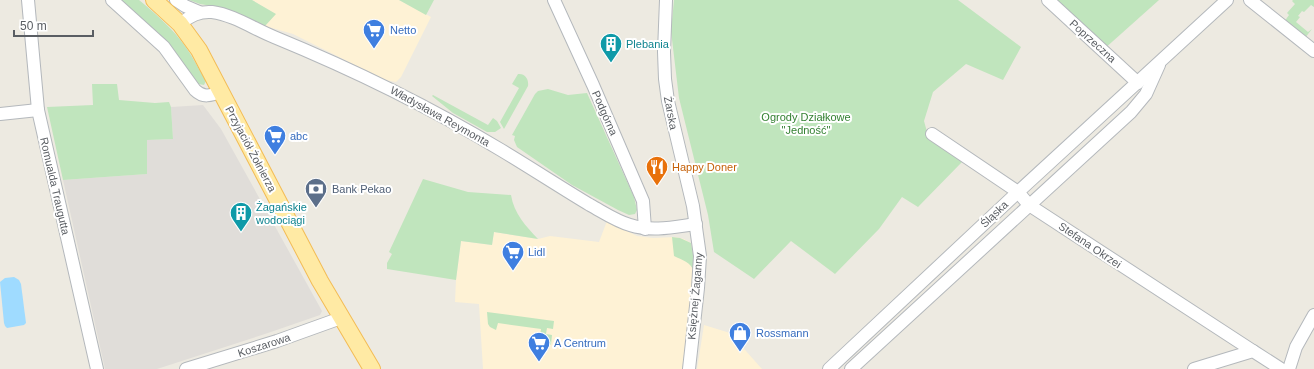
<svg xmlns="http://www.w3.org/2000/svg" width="1314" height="369" viewBox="0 0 1314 369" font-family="Arial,sans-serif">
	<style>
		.commercial { fill: #fef2d5 }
		.industrial { fill: #e0ddd9 }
		.green { fill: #c0e5bd }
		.water { fill: #9fdbff }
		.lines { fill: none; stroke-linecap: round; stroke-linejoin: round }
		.minor-casing { stroke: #b4b8bc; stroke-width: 14 }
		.major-casing { stroke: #f3bc55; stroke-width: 18 }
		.minor { stroke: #fff; stroke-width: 12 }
		.major { stroke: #ffeaa4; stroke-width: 16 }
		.labels { text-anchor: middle; stroke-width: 4; stroke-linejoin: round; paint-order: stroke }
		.shop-label { font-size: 11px; fill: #366cbe; stroke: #fff; text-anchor: start }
		.street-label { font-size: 11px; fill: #5a5e63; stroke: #fff }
		.culture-label { font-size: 11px; fill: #0d838f; stroke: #fff; text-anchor: start }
		.park-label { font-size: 11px; fill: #348132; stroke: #fff }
		.food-label { font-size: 11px; fill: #c56008; stroke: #fff; text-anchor: start }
		.service-label { font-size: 11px; fill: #4e5e75; stroke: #fff; text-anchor: start }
	</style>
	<rect width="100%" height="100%" fill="#edeae1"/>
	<g class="commercial">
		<path d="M 252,0 L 399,0 L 431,17 L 401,77 L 396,82 L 385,80 L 293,34 L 265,26 L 275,14 Z"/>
		<path d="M 607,221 L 637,236 L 653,238 L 675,237 L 684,239 L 691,243 L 694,259 L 693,286 L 682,369 L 483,369 L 479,304 L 455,302 L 456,280 L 461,241 L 492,245 L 494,232 L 538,239 L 550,236 L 599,242 Z"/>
		<path d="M 704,325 L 730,333 L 762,369 L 697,369 Z"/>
	</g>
	<path class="industrial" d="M 203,105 L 221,129 L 322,311 L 320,315 L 268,333 L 157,369 L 105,369 L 63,180 L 146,174 L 147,140 L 173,139 L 171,107 Z"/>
	<g class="green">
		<path d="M 118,0 L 139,0 C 156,14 173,29 185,46 C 193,57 199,70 206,81 L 204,85 L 198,84 L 178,58 Z"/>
		<path d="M 189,0 L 252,0 L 276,14 L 265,26 L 224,8 L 200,4 Z"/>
		<path d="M 399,0 L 434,0 L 426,15 Z"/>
		<path d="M 674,0 L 958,0 L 1021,47 L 1003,80 L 966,64 L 933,92 L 924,121 L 929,139 L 962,162 L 918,207 L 902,197 L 879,229 L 835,274 L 791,241 L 754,279 L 714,252 L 708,215 L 679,98 L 671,31 Z"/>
		<path d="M 1049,0 L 1159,0 L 1103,50 Z"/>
		<path d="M 1293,0 L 1314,0 L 1314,7 L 1311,5 L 1304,12 L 1302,11 L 1298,16 L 1300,17 L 1296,22 L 1308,32 L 1312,29 L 1305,38 L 1284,22 L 1289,15 L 1287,13 L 1295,4 L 1292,1 Z"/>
		<path d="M 518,74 C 525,73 529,79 528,86 L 504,129 L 500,122 L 519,88 L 512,84 Z"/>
		<path d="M 92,84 L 117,84 L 119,100 L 155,103 L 169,102 L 171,107 L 173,139 L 147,140 L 147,174 L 63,180 L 47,107 L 93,105 Z"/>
		<path d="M 548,89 L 568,95 L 587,93 L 634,197 L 637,210 L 635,214 L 629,215 L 618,210 L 572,185 L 517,147 L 514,140 L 515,136 L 512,135 L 535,94 L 538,91 Z"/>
		<path d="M 433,95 L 488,125 L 493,118 L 497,121 L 501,128 L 495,132 L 487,132 L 453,113 L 432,96 Z"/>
		<path d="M 423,179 L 468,192 L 511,195 C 514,214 526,226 538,239 L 494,232 L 492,245 L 461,241 L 456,280 L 387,269 L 387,263 L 392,254 L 389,252 Z"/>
		<path d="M 672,237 L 680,238 L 691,243 L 694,259 L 694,272 C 691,262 682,260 674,256 Z"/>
		<path d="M 487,312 L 554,321 L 553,329 L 547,328 L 546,334 L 552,335 L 551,345 L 540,337 L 541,329 L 498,323 L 496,330 L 490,327 L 488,324 Z"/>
	</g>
	<path class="water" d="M 14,277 L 19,280 L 21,284 L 26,323 L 24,325 L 7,328 L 5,326 L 4,323 L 0,282 L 5,278 Z"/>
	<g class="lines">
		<g class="minor-casing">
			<g id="minor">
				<path d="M 28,0 L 38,110 L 97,369"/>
				<path d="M 112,0 L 164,47 L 195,90 C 203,98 211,96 221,91"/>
				<path d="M 176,0 L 185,6 L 199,12"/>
				<path d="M 554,0 L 593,85 L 643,201 L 645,229"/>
				<path d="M 666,0 L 664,52 L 665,79 L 668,101 L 693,206 L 700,256 L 698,288 L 689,369"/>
				<path d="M 1048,0 L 1138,83"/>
				<path d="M 1250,0 L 1314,51"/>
				<path d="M 180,24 C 190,16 199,11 212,12 C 234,15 254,29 274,37 C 352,69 428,106 501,150 C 531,168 560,187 590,205 C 603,212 616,221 630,225 C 652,232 674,227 696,224"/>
				<path d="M 0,114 L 38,110"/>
				<path d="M 932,134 L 1018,192 L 1029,205 L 1253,351"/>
				<path d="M 186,369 L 277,341 L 341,318"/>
				<path d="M 829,369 L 1018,192 L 1227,0"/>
				<path d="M 851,369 L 1131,112 L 1146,94 L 1159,65"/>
				<path d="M 1194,369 L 1253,351 L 1281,369"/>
				<path d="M 1289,369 L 1296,347 L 1314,315"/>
			</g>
		</g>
		<g class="major-casing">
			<path id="major" d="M 154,0 L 180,24 L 199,50 L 320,281 L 372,369"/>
		</g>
		<use href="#minor" class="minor"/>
		<use href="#major" class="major"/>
	</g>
	<defs>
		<g id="supermarket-pin" transform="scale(1.15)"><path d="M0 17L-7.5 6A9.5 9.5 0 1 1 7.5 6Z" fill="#3f7fe0" stroke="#fff"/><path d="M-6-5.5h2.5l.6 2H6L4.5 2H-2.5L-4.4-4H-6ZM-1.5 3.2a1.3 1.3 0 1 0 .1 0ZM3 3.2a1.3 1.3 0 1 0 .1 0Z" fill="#fff"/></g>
		<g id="building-pin" transform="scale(1.15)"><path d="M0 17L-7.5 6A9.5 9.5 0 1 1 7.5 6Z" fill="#0f9aa8" stroke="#fff"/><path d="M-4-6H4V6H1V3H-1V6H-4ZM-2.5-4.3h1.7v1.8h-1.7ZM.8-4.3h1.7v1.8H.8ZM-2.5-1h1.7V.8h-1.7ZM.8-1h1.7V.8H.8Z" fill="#fff"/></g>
		<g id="restaurant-pin" transform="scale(1.15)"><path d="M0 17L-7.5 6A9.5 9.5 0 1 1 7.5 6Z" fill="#e8710a" stroke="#fff"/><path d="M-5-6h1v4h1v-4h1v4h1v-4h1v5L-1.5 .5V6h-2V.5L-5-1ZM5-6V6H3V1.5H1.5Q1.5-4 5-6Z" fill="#fff"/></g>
		<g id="bank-pin" transform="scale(1.15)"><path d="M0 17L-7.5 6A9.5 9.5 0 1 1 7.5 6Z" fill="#5c6f8a" stroke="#fff"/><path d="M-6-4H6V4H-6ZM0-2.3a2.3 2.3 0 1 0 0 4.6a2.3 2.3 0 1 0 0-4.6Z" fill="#fff"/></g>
		<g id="shop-pin" transform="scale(1.15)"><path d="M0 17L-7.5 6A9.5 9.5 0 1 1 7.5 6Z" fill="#3f7fe0" stroke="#fff"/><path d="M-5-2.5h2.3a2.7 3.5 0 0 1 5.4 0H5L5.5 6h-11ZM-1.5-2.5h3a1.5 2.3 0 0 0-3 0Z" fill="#fff"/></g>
	</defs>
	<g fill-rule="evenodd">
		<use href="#supermarket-pin" x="374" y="30"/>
		<use href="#building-pin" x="611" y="44"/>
		<use href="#supermarket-pin" x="275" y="136"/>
		<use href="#restaurant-pin" x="657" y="167"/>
		<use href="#bank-pin" x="316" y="189"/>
		<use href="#building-pin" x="241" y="213"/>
		<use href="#supermarket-pin" x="513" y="252"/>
		<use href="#shop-pin" x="740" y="333"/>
		<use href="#supermarket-pin" x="539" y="343"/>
	</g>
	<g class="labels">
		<g class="shop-label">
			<text x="390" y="34">Netto</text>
			<text x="290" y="140">abc</text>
			<text x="528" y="256">Lidl</text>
			<text x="756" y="337">Rossmann</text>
			<text x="554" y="347">A Centrum</text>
		</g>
		<g class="street-label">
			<text transform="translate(1093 41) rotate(42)" y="4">Poprzeczna</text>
			<text transform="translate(605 113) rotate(66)" y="4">Podgórna</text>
			<text transform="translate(671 113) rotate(79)" y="4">Żarska</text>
			<text transform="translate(440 116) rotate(29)" y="4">Władysława Reymonta</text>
			<text transform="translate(251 149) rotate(62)" y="4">Przyjaciół Żołnierza</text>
			<text transform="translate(55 186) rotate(77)" y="4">Romualda Traugutta</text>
			<text transform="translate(994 214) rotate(-43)" y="4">Śląska</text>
			<text transform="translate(1090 245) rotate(34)" y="4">Stefana Okrzei</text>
			<text transform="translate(695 296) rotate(-85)" y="4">Księżnej Żaganny</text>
			<text transform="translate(264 345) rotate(-18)" y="4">Koszarowa</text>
		</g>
		<g class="culture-label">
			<text x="626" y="48">Plebania</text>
			<text x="256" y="211">Żagańskie<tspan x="256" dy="13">wodociągi</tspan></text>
		</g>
		<g class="park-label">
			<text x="806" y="121">Ogrody Działkowe<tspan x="806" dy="13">"Jedność"</tspan></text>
		</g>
		<g class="food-label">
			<text x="672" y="171">Happy Doner</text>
		</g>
		<g class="service-label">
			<text x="332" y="193">Bank Pekao</text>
		</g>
	</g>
	<path d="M14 30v6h79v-6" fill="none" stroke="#5a5e63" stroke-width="2"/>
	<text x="20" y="30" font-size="12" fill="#5a5e63" stroke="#ffffff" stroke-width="3" paint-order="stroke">50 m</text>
</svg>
